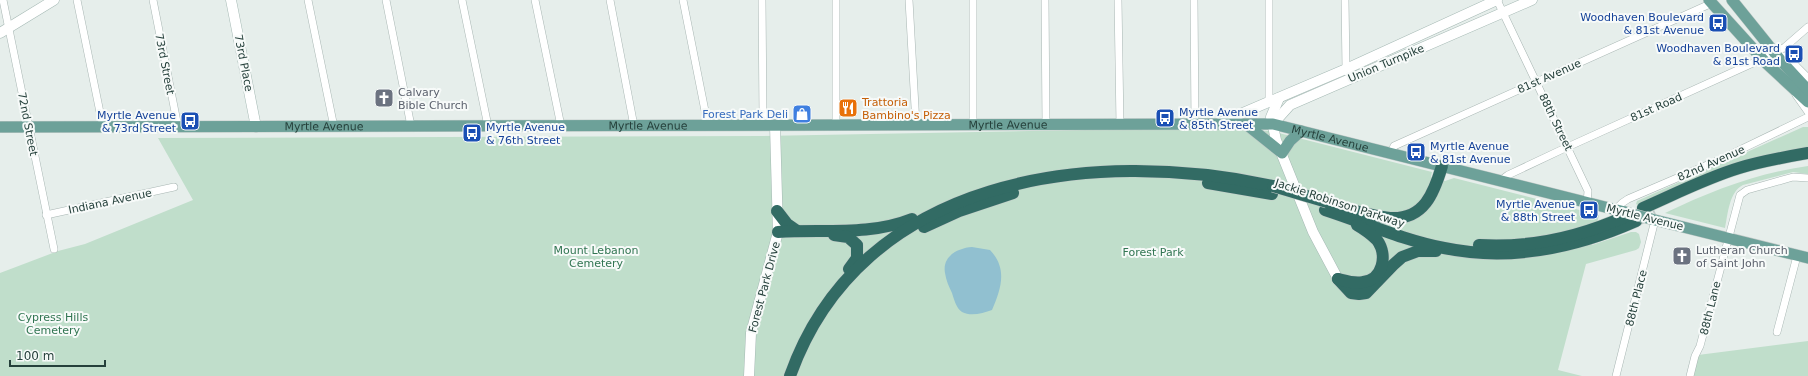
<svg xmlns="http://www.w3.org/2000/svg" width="1808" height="376" viewBox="0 0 1808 376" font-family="'DejaVu Sans',sans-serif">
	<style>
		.green { fill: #c0decb }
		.water { fill: #91c0d0 }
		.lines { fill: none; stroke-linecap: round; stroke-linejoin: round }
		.highway-tunnel { stroke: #bfcbc8; stroke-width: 12; stroke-dasharray: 12 6; stroke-linecap: butt }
		.street-casing { stroke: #a8b6b3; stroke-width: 8 }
		.secondary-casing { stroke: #a5b9b4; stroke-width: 11 }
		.primary-casing { stroke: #c2cac8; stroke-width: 12 }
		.highway-casing { stroke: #c2cac8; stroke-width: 13 }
		.street { stroke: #fff; stroke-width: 7 }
		.secondary { stroke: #fff; stroke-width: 10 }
		.primary { stroke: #6da199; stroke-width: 11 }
		.highway { stroke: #326b64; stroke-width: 12 }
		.primary-bridge-casing { stroke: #c2cac8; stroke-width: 12; stroke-linecap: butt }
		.highway-bridge-casing { stroke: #c2cac8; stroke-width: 13; stroke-linecap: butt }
		.primary-bridge { stroke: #6da199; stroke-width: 11 }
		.highway-bridge { stroke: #326b64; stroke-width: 12 }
		.labels { text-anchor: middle; stroke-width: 4; stroke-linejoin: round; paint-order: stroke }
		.transit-label { font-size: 11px; fill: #164399; stroke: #f7faf9; text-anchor: end }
		.street-label { font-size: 11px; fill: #25403b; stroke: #f7faf9 }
		.worship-label { font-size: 11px; fill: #5b616d; stroke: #f7faf9; text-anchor: start }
		.food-label { font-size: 11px; fill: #c56008; stroke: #f7faf9; text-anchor: start }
		.shop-label { font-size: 11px; fill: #366cbe; stroke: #f7faf9; text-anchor: end }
		.park-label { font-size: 11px; fill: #317552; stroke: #f7faf9 }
	</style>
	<rect width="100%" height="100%" fill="#e6eeeb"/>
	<g class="green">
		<path d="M 1803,127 L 1808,127 L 1808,149 L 1639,206 L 1636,204 L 1637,201 Z"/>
		<path d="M 1195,128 L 1271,131 L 1432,172 L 1431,177 L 1445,181 L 1454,178 L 1599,215 L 1592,245 L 1631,232 L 1636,232 L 1639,234 L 1641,242 L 1639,248 L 1636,250 L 1586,264 L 1558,370 L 1582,376 L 0,376 L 0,273 L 58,251 L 85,244 L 193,200 L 158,138 L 763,136 Z"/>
		<path d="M 1808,166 L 1808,174 L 1793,172 L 1743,185 C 1729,192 1728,214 1725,228 L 1665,213 C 1711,191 1757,173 1808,166 Z"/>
		<path d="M 1808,341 L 1808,376 L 1692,376 L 1698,355 Z"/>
	</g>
	<path class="water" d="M 972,247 L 990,250 C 1008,269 1001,289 992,310 C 983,313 971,317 962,312 C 956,308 954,299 952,293 C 949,287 946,280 945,273 C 942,256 958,248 972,247 Z"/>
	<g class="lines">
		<path class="highway-tunnel" d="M 1637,220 L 1655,212"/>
		<g class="street-casing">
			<g id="street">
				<path d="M 3,0 L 54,249"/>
				<path d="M 77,0 L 103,127"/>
				<path d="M 153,0 L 178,127"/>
				<path d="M 308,0 L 334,127"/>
				<path d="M 386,0 L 411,126"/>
				<path d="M 462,0 L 488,126"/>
				<path d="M 535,0 L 561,126"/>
				<path d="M 610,0 L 634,126"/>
				<path d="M 683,0 L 708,126"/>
				<path d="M 762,0 L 763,117 L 766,126"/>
				<path d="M 836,0 L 836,125"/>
				<path d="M 909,0 L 916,125"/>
				<path d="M 973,0 L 973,125"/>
				<path d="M 1045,0 L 1046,125"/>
				<path d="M 1118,0 L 1120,125"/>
				<path d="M 1194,0 L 1195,125"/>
				<path d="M 1269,0 L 1269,102"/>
				<path d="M 1345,0 L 1346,69 L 1348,73"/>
				<path d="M 1497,0 L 1588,191 L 1587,203"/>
				<path d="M 1775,53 L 1788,58 L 1808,78"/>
				<path d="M 1796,95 L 1808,112"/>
				<path d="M 1391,153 L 1394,146 L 1712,3"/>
				<path d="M 1500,181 L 1508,175 L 1561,150 L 1775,53 L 1785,47 L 1808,27"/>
				<path d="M 1615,210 L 1622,203 L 1628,199 L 1719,160 L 1808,117"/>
				<path d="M 46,215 L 174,187"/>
				<path d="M 1777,332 L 1797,256"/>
				<path d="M 1616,376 L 1655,220"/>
				<path d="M 1690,376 L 1695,356 L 1700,346 L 1740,195 L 1747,190 L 1793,177 L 1808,178"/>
			</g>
		</g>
		<g class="secondary-casing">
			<g id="secondary">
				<path d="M 231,0 L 256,127"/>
				<path d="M 0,33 L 54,0"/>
				<path d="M 1279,98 L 1271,117 L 1276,140 L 1313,232 L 1338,279"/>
				<path d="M 1217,124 L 1346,69 L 1497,0"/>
				<path d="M 1273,124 L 1290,105 L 1532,0"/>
				<path d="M 749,376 L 751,333 L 778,232 L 775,126"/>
			</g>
		</g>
		<g class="primary-casing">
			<g id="primary">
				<path d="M 1709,0 L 1767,64 L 1808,102"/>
				<path d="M 1732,0 L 1782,62 L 1808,90"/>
				<path d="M 1247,125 L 1282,153 L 1290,141 L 1301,131"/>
				<path id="s1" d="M 0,127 L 1273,124 L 1625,212"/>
				<path d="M 1651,219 L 1808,258"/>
			</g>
		</g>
		<g class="highway-casing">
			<g id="highway">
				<path d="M 1208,183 L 1272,194"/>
				<path d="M 1643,208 C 1675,194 1706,178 1739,168 C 1762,161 1785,157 1808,153"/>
				<path d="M 1325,210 C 1365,223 1403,240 1444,248 C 1511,262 1575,248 1636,221"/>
				<path d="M 777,211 L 787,224 L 797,231"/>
				<path d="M 1354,211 C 1366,213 1378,217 1390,218 C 1424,220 1434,193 1442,166"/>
				<path d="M 924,227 L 959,211 L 1013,193"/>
				<path d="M 778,232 C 822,229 870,236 912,219"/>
				<path d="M 834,235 L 848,237 L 857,245 L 857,258 L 849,269"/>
				<path d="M 1479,245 C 1530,248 1577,238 1624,217"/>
				<path d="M 1338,279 L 1351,293 L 1359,294 L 1366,293 L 1393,265 L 1402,257 L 1418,251 L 1436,251"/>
				<path d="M 1338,279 C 1346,281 1355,284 1363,282 C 1383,280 1388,255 1377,240 C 1371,234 1364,229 1357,225"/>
				<path d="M 790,376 C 861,176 1091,147 1273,186"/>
			</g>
		</g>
		<use href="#street" class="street"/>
		<use href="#secondary" class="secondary"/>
		<use href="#primary" class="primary"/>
		<use href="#highway" class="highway"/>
		<g class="primary-bridge-casing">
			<path id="primary-bridge" d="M 1625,212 L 1651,219"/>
		</g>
		<g class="highway-bridge-casing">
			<path id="highway-bridge" d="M 1273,186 L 1327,202"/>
		</g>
		<use href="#primary-bridge" class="primary-bridge"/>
		<use href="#highway-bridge" class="highway-bridge"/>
	</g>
	<defs>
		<g id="bus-square" transform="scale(1)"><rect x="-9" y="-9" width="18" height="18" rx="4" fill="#1a4fb4" stroke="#f7faf9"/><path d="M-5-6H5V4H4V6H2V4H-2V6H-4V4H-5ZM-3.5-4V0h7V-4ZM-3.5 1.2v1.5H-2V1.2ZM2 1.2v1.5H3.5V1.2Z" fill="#fff"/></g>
		<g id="church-square" transform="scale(1)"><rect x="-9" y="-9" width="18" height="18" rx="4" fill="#6b7280" stroke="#f7faf9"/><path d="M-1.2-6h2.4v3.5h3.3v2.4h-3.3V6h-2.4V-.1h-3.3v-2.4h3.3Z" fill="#fff"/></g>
		<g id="restaurant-square" transform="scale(1)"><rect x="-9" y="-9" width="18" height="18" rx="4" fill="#e8710a" stroke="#f7faf9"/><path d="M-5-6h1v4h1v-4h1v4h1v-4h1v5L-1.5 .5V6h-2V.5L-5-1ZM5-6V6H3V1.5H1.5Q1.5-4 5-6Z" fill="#fff"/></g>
		<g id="shop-square" transform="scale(1)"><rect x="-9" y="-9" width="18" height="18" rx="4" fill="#3f7fe0" stroke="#f7faf9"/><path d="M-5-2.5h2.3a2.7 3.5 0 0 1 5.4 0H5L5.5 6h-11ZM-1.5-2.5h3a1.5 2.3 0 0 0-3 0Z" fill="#fff"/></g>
	</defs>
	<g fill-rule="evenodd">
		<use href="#bus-square" x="1718" y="23"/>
		<use href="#bus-square" x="1794" y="54"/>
		<use href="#church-square" x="384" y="98"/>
		<use href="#restaurant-square" x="848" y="108"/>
		<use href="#shop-square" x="802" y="114"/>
		<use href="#bus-square" x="1165" y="118"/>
		<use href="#bus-square" x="190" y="121"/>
		<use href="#bus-square" x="472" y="133"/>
		<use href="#bus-square" x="1416" y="152"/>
		<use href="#bus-square" x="1589" y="210"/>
		<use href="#church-square" x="1682" y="256"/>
	</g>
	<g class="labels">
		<g class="transit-label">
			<text x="1704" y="21">Woodhaven Boulevard<tspan x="1704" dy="13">&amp; 81st Avenue</tspan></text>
			<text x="1780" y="52">Woodhaven Boulevard<tspan x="1780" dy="13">&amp; 81st Road</tspan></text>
			<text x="1179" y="116" text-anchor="start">Myrtle Avenue<tspan x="1179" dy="13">&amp; 85th Street</tspan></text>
			<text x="176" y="119">Myrtle Avenue<tspan x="176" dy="13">&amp; 73rd Street</tspan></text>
			<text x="486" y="131" text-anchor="start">Myrtle Avenue<tspan x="486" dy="13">&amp; 76th Street</tspan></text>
			<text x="1430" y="150" text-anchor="start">Myrtle Avenue<tspan x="1430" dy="13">&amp; 81st Avenue</tspan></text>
			<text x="1575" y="208">Myrtle Avenue<tspan x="1575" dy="13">&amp; 88th Street</tspan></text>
		</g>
		<g class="street-label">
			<text transform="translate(244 63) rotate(79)" y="4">73rd Place</text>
			<text transform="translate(1386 63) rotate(-23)" y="4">Union Turnpike</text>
			<text transform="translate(165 64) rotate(79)" y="4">73rd Street</text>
			<text transform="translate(1549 76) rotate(-24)" y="4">81st Avenue</text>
			<text transform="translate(1656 107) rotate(-24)" y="4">81st Road</text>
			<text transform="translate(1556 122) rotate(64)" y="4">88th Street</text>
			<text transform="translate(28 124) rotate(79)" y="4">72nd Street</text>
			<text dy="4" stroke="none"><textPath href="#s1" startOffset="1008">Myrtle Avenue</textPath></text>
			<text dy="4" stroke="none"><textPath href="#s1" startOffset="648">Myrtle Avenue</textPath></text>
			<text dy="4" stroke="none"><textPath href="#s1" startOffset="324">Myrtle Avenue</textPath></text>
			<text dy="4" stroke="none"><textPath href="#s1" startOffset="1332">Myrtle Avenue</textPath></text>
			<text transform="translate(1711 163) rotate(-24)" y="4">82nd Avenue</text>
			<text transform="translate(110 201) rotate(-12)" y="4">Indiana Avenue</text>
			<text transform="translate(1340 203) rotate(18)" y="4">Jackie Robinson Parkway</text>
			<text transform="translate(1645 217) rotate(14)" y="4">Myrtle Avenue</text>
			<text transform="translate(764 287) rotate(-75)" y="4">Forest Park Drive</text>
			<text transform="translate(1636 298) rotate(-76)" y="4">88th Place</text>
			<text transform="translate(1710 308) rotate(-76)" y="4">88th Lane</text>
		</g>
		<g class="worship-label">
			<text x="398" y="96">Calvary<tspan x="398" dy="13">Bible Church</tspan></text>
			<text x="1696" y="254">Lutheran Church<tspan x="1696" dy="13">of Saint John</tspan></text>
		</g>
		<g class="food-label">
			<text x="862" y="106">Trattoria<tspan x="862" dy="13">Bambino's Pizza</tspan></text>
		</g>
		<g class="shop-label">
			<text x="788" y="118">Forest Park Deli</text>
		</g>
		<g class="park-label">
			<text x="596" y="254">Mount Lebanon<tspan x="596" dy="13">Cemetery</tspan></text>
			<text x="1153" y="256">Forest Park</text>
			<text x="53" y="321">Cypress Hills<tspan x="53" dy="13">Cemetery</tspan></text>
		</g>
	</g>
	<path d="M10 360v6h95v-6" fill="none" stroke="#25403b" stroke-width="2"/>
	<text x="16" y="360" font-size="12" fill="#25403b" stroke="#f7faf9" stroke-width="3" paint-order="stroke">100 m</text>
</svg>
